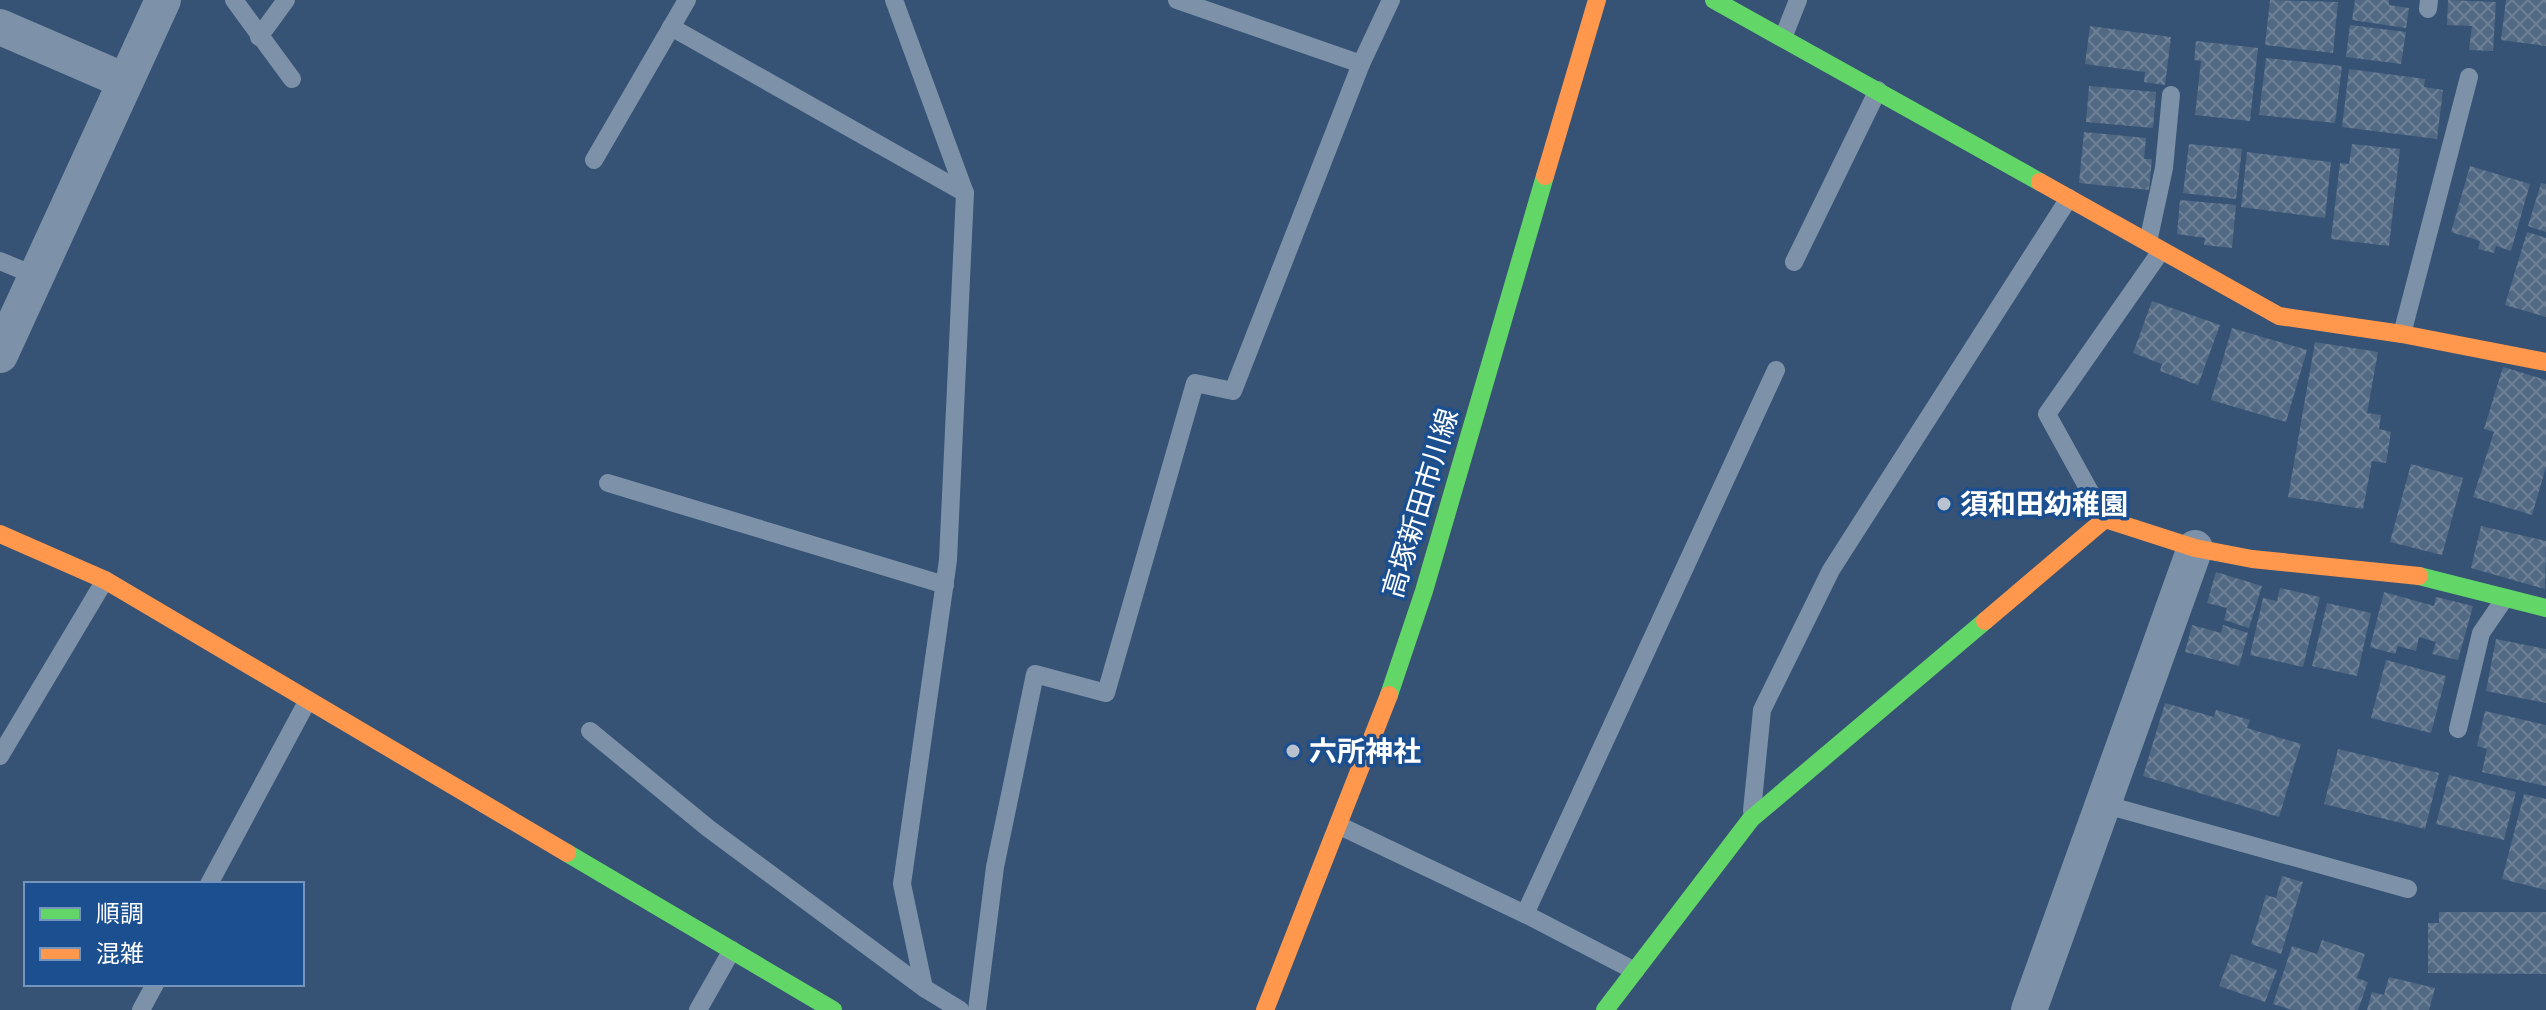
<svg xmlns="http://www.w3.org/2000/svg" width="2546" height="1010" viewBox="0 0 2546 1010" font-family="Inter,'Noto Sans JP',sans-serif">
	<style>
		.building { fill: url(#building-cross-hatch) }
		.lines { fill: none; stroke-linecap: round; stroke-linejoin: round }
		.lane { stroke: #7d92a8; stroke-width: 18 }
		.street { stroke: #7d92a8; stroke-width: 36 }
		.fast { stroke: #63d668; stroke-width: 18 }
		.slow { stroke: #ff974d; stroke-width: 18 }
		.poi-dot { fill: #b9c2ce; stroke: #1b4f8f; stroke-width: 3 }
		.labels { text-anchor: middle; stroke-width: 7; stroke-linejoin: round; paint-order: stroke }
		.street-label { font-size: 28px; fill: #fff; stroke: #1b4f8f }
		.poi-label { font-size: 28px; font-weight: bold; fill: #fff; stroke: #1b4f8f; text-anchor: start }
	</style>
	<defs>
		<pattern id="building-cross-hatch" width="8" height="8" patternUnits="userSpaceOnUse" patternTransform="scale(2)"><rect width="8" height="8" fill="#526984"/><path d="M0 0l8 8M0 8l8-8" fill="none" stroke="#6c8096"/></pattern>
	</defs>
	<rect width="100%" height="100%" fill="#365274"/>
	<g class="building">
		<path d="M 2270,0 L 2338,2 L 2333,53 L 2265,45 Z"/>
		<path d="M 2355,0 L 2389,0 L 2389,5 L 2409,8 L 2406,28 L 2352,20 Z"/>
		<path d="M 2448,0 L 2496,2 L 2493,51 L 2469,50 L 2472,26 L 2447,25 Z"/>
		<path d="M 2506,0 L 2546,0 L 2546,46 L 2501,40 Z"/>
		<path d="M 2350,25 L 2406,32 L 2401,64 L 2346,57 Z"/>
		<path d="M 2090,26 L 2171,37 L 2165,85 L 2144,82 L 2145,72 L 2085,64 Z"/>
		<path d="M 2196,41 L 2258,48 L 2250,121 L 2195,115 L 2201,61 L 2194,60 Z"/>
		<path d="M 2266,58 L 2342,66 L 2335,123 L 2259,115 Z"/>
		<path d="M 2349,69 L 2425,79 L 2424,87 L 2443,90 L 2437,139 L 2342,127 Z"/>
		<path d="M 2089,86 L 2156,92 L 2153,128 L 2086,122 Z"/>
		<path d="M 2084,132 L 2146,138 L 2144,159 L 2152,159 L 2149,190 L 2079,183 Z"/>
		<path d="M 2189,144 L 2242,149 L 2236,199 L 2183,193 Z"/>
		<path d="M 2352,144 L 2400,149 L 2389,246 L 2331,239 L 2340,163 L 2349,164 Z"/>
		<path d="M 2247,152 L 2331,162 L 2325,218 L 2241,207 Z"/>
		<path d="M 2470,166 L 2530,184 L 2511,251 L 2496,246 L 2494,253 L 2478,249 L 2480,241 L 2451,232 Z"/>
		<path d="M 2541,183 L 2546,184 L 2546,232 L 2528,226 Z"/>
		<path d="M 2180,200 L 2236,205 L 2232,248 L 2204,245 L 2205,238 L 2177,234 Z"/>
		<path d="M 2527,232 L 2546,238 L 2546,317 L 2505,305 Z"/>
		<path d="M 2152,301 L 2220,325 L 2198,385 L 2160,371 L 2162,364 L 2133,353 Z"/>
		<path d="M 2232,328 L 2307,350 L 2286,422 L 2211,400 Z"/>
		<path d="M 2315,342 L 2378,352 L 2367,413 L 2381,415 L 2379,429 L 2391,432 L 2386,463 L 2372,461 L 2363,509 L 2288,497 Z"/>
		<path d="M 2503,367 L 2546,380 L 2546,467 L 2532,515 L 2473,497 L 2494,432 L 2484,429 Z"/>
		<path d="M 2411,464 L 2463,478 L 2442,555 L 2390,542 Z"/>
		<path d="M 2481,526 L 2546,541 L 2545,589 L 2471,568 Z"/>
		<path d="M 2216,572 L 2262,586 L 2249,628 L 2224,620 L 2227,608 L 2207,603 Z"/>
		<path d="M 2280,588 L 2320,597 L 2303,667 L 2250,655 L 2263,598 L 2277,601 Z"/>
		<path d="M 2384,592 L 2434,606 L 2436,597 L 2473,606 L 2458,660 L 2432,654 L 2436,642 L 2419,637 L 2416,651 L 2398,646 L 2395,654 L 2370,647 Z"/>
		<path d="M 2327,603 L 2371,613 L 2357,676 L 2312,666 Z"/>
		<path d="M 2192,625 L 2221,633 L 2223,625 L 2248,633 L 2239,666 L 2185,652 Z"/>
		<path d="M 2496,639 L 2546,649 L 2546,703 L 2486,691 Z"/>
		<path d="M 2386,660 L 2446,676 L 2431,733 L 2371,718 Z"/>
		<path d="M 2165,703 L 2214,717 L 2216,710 L 2250,720 L 2247,728 L 2301,744 L 2279,817 L 2143,776 Z"/>
		<path d="M 2485,711 L 2546,725 L 2546,786 L 2482,772 L 2487,749 L 2477,746 Z"/>
		<path d="M 2338,749 L 2439,773 L 2425,829 L 2324,804 Z"/>
		<path d="M 2449,775 L 2516,792 L 2504,840 L 2436,824 Z"/>
		<path d="M 2524,794 L 2546,799 L 2546,890 L 2502,879 Z"/>
		<path d="M 2282,876 L 2303,882 L 2281,954 L 2251,944 L 2266,895 L 2276,898 Z"/>
		<path d="M 2439,912 L 2546,912 L 2546,974 L 2428,973 L 2428,923 L 2439,923 Z"/>
		<path d="M 2322,940 L 2365,954 L 2357,978 L 2368,982 L 2358,1010 L 2292,1010 L 2273,1004 L 2292,946 L 2317,954 Z"/>
		<path d="M 2231,954 L 2277,970 L 2265,1002 L 2219,986 Z"/>
		<path d="M 2389,977 L 2435,988 L 2429,1010 L 2367,1010 L 2372,992 L 2384,995 Z"/>
	</g>
	<g class="lines">
		<g class="lane">
			<path d="M 234,0 L 292,79"/>
			<path d="M 894,0 L 965,193 L 948,560 L 902,884 L 924,988"/>
			<path d="M 1177,0 L 1361,64"/>
			<path d="M 2428,9 L 2429,0"/>
			<path d="M 671,27 L 965,193"/>
			<path d="M 259,37 L 286,0"/>
			<path d="M 1783,38 L 1798,0"/>
			<path d="M 594,160 L 687,0"/>
			<path d="M 2148,242 L 2164,168 L 2171,95"/>
			<path d="M 0,261 L 36,276"/>
			<path d="M 1794,262 L 1878,90"/>
			<path d="M 2402,334 L 2469,77"/>
			<path d="M 608,483 L 945,585"/>
			<path d="M 2105,519 L 2047,414 L 2161,251"/>
			<path d="M 2458,729 L 2481,633 L 2505,598"/>
			<path d="M 590,731 L 708,828 L 924,988 L 960,1010"/>
			<path d="M 0,756 L 105,580"/>
			<path d="M 2103,804 L 2408,889"/>
			<path d="M 1752,811 L 1762,710 L 1831,570 L 2069,198"/>
			<path d="M 1338,825 L 1525,914 L 1635,971"/>
			<path d="M 209,884 L 308,700"/>
			<path d="M 1525,914 L 1776,370"/>
			<path d="M 141,1010 L 155,984"/>
			<path d="M 698,1010 L 732,950"/>
			<path d="M 977,1010 L 995,867 L 1035,674 L 1106,693 L 1195,383 L 1233,391 L 1361,64 L 1391,0"/>
		</g>
		<g class="street">
			<path d="M 0,27 L 125,81"/>
			<path d="M 0,355 L 163,0"/>
			<path d="M 2029,1010 L 2195,548"/>
		</g>
		<g class="fast">
			<path d="M 1714,0 L 2040,182"/>
			<path d="M 2419,576 L 2546,608"/>
			<path d="M 1389,695 L 1424,591 L 1545,176"/>
			<path d="M 567,853 L 833,1010"/>
			<path d="M 1605,1010 L 1751,819 L 1985,621"/>
		</g>
		<g class="slow">
			<path d="M 1545,176 L 1597,0"/>
			<path d="M 2040,182 L 2279,316 L 2402,334 L 2546,362"/>
			<path d="M 0,534 L 105,580 L 567,853"/>
			<path d="M 1985,621 L 2105,519 L 2195,548 L 2252,559 L 2419,576"/>
			<path d="M 1265,1010 L 1389,695"/>
		</g>
	</g>
	<g class="poi-dot">
		<circle cx="1944" cy="504" r="8"/>
		<circle cx="1293" cy="751" r="8"/>
	</g>
	<g class="labels">
		<g class="street-label">
			<text transform="translate(1420 503) rotate(-73)" y="10">高塚新田市川線</text>
		</g>
		<g class="poi-label">
			<text x="1960" y="514">須和田幼稚園</text>
			<text x="1309" y="761">六所神社</text>
		</g>
	</g>
	<rect x="24" y="882" width="280" height="104" fill="#1b4f8f" stroke="#7695bc" stroke-width="2"/>
	<rect x="40" y="908" width="40" height="12" fill="#63d668" stroke="#7695bc" stroke-width="2"/>
	<text x="96" y="922" font-size="24" fill="#ffffff">順調</text>
	<rect x="40" y="948" width="40" height="12" fill="#ff974d" stroke="#7695bc" stroke-width="2"/>
	<text x="96" y="962" font-size="24" fill="#ffffff">混雑</text>
</svg>
